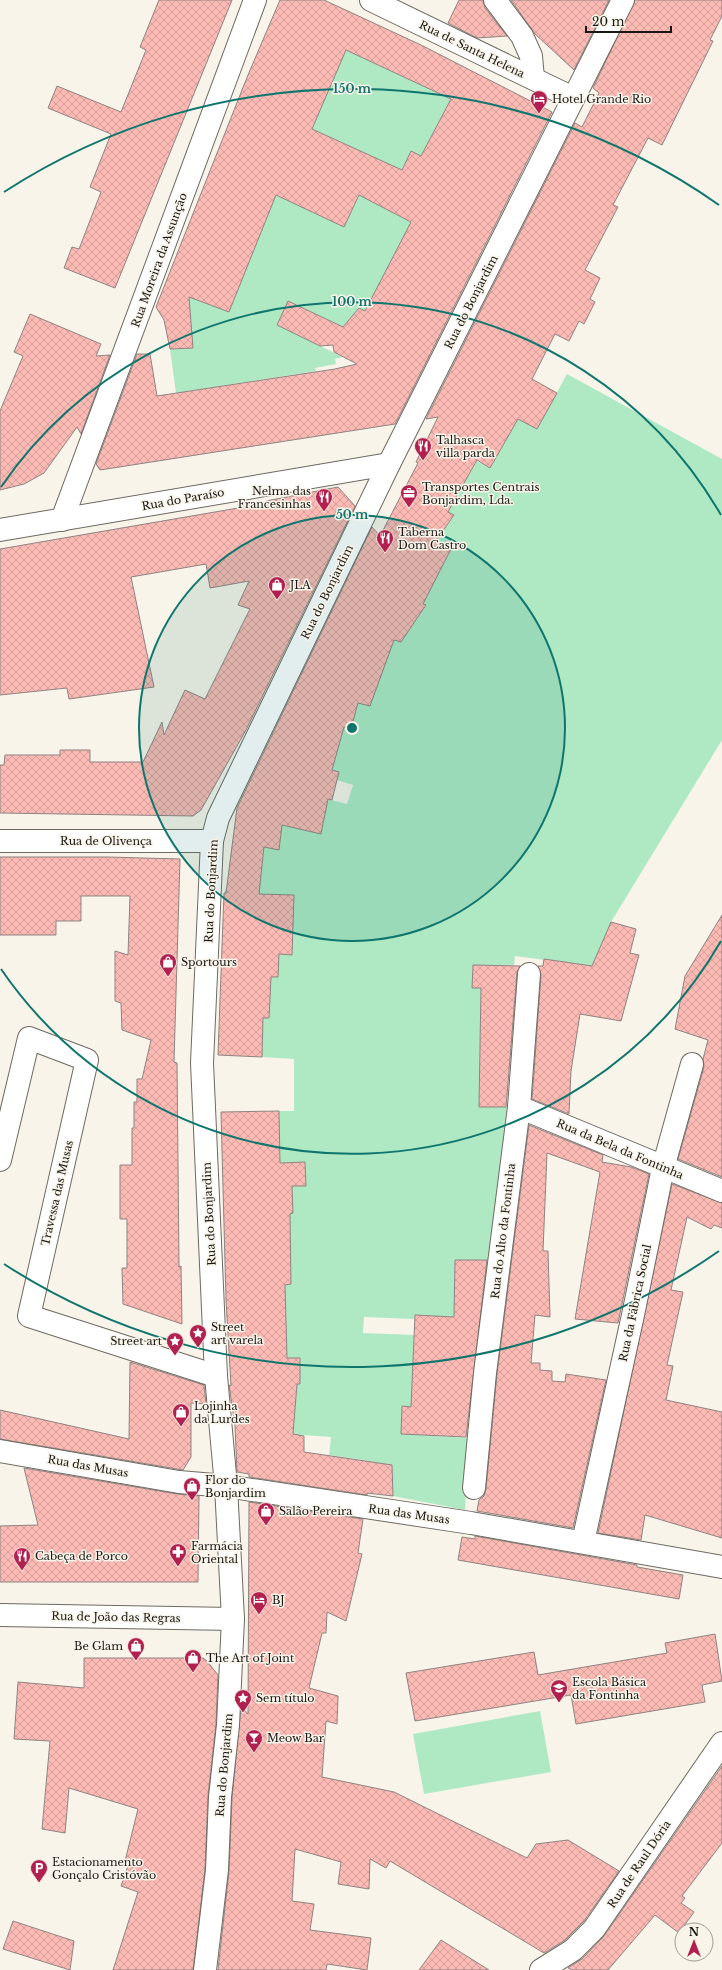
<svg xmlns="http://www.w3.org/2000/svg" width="722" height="1970" viewBox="0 0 722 1970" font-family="'Libre Baskerville',serif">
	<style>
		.garden { fill: #afe9c4 }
		.building { fill: url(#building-cross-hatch); stroke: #8f8382; fill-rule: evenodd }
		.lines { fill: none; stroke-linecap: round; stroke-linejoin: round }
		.minor-casing { stroke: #6e6a61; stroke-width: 24 }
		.minor { stroke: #fff; stroke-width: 22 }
		.ring { fill: none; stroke: #0f766e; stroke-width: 2 }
		.labels { text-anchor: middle; stroke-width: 3; stroke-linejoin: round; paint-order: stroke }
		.street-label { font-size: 11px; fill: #181713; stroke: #f9f4ea }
		.poi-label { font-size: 11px; fill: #181713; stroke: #f9f4ea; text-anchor: start }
		.centre { fill: #0f766e; stroke: #f9f4ea; stroke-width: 2 }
		.ring-label { font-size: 12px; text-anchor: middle; font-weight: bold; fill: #0f766e; stroke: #f9f4ea; stroke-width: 3; stroke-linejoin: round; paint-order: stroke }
	</style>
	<defs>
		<pattern id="building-cross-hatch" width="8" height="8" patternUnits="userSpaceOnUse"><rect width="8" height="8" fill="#fbbab4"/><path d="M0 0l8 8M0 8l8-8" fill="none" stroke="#d69f9a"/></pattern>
	</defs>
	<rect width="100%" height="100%" fill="#f9f4ea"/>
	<g class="garden">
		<path d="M 273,16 L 451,99 L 421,156 L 411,151 L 383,207 L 452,243 L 365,311 L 358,308 L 347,329 L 289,301 L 277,325 L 343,357 L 335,359 L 336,364 L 315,368 L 316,371 L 176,393 L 170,349 L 192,348 L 189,297 L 229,312 L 276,195 L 344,227 L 377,159 L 239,97 L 244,84 L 318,115 L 318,49 L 268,28 Z"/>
		<path d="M 567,374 L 722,459 L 722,740 L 611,922 L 592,966 L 515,956 L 514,965 L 473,965 L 472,988 L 481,988 L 479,1106 L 509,1107 L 488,1260 L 455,1260 L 454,1314 L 480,1314 L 480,1319 L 415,1315 L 414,1319 L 364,1317 L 363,1333 L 414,1335 L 411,1407 L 402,1406 L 401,1434 L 469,1438 L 465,1510 L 393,1496 L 392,1468 L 369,1461 L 329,1455 L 331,1437 L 289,1434 L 295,1410 L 297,1384 L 300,1384 L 300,1358 L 275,1358 L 265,1285 L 291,1284 L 290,1221 L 251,1214 L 292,1213 L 292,1191 L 223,1192 L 223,1187 L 306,1186 L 305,1162 L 280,1163 L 279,1111 L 294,1111 L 294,1059 L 262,1057 L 263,1018 L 269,1018 L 271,977 L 279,954 L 292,954 L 294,896 L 224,893 L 227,886 L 254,889 L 261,876 L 264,853 L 231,849 L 233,842 L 279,849 L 282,825 L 321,834 L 325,814 L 316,811 L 320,797 L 347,804 L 353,785 L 337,780 L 339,772 L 332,770 L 344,727 L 351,729 L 358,703 L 370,706 L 386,637 L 401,642 L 426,606 L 423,604 L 451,549 L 436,541 L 454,516 L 445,510 L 459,485 L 463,486 L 477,461 L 490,468 L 517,418 L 537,429 Z"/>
		<path d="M 540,1711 L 551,1772 L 424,1794 L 413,1734 Z"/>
	</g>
	<g class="building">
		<path d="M 159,0 L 232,0 L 115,288 L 64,268 L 72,247 L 79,249 L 101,192 L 90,187 L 111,134 L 48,108 L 57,86 L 121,112 L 146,50 L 140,47 Z"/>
		<path d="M 280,0 L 324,0 L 421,45 L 552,112 L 395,424 L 100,470 L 96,464 L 137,354 L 150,354 L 157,396 L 335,369 L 357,364 L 334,352 L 333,345 L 320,346 L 277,325 L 288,301 L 343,327 L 359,308 L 365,311 L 411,222 L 359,195 L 344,227 L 276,195 L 229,312 L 189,297 L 193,348 L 170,349 L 164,320 L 156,307 L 248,75 ZM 346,50 L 451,99 L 421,156 L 411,151 L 402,170 L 312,129 Z"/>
		<path d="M 459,0 L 483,0 L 485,8 L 507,36 L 477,38 L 448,23 Z"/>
		<path d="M 511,0 L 609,0 L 574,70 L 535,34 Z"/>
		<path d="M 635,0 L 722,0 L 722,16 L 710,40 L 713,41 L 662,145 L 648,138 L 613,205 L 618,207 L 585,270 L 600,278 L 590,299 L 595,302 L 584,324 L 579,321 L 569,341 L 555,334 L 532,379 L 557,393 L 537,429 L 518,419 L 490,468 L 477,460 L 448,512 L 454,515 L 436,541 L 451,549 L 423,604 L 426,605 L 401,642 L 394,640 L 370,706 L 358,703 L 351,729 L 344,727 L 332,770 L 339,772 L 332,800 L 328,799 L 321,834 L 282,825 L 279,850 L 264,847 L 259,894 L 294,895 L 292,955 L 279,954 L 278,977 L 271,977 L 269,1018 L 263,1018 L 262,1057 L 218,1055 L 224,893 L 226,893 L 237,808 L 372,527 L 380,536 L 418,463 L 416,462 L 438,417 L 426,419 L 575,123 L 582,127 L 599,93 L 593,88 Z"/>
		<path d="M 30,314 L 101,344 L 96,356 L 110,355 L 81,434 L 77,427 L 44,473 L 24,484 L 0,490 L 0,411 L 23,356 L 14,352 Z"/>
		<path d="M 338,487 L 355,506 L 246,730 L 201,810 L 193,816 L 0,813 L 0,765 L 4,765 L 5,755 L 60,755 L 60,750 L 90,750 L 90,762 L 143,762 L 162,722 L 164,735 L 185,690 L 205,699 L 250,609 L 238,605 L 249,581 L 210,588 L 206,564 L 131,577 L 154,687 L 69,699 L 67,688 L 0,695 L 0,549 L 267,503 L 266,501 Z"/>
		<path d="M 0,857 L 108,857 L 180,859 L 174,1062 L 177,1063 L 179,1267 L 181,1266 L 182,1324 L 123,1304 L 122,1268 L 127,1268 L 127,1219 L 120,1219 L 120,1165 L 132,1165 L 132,1128 L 134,1128 L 134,1102 L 137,1102 L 137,1079 L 142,1079 L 151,1040 L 122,1030 L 121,1003 L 115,1001 L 115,951 L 128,955 L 130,896 L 81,896 L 81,921 L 56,921 L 56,935 L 0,935 Z"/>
		<path d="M 722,915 L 722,1177 L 678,1159 L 704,1067 L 703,1059 L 708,1040 L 675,1029 L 685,976 Z"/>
		<path d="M 611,922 L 636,929 L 630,953 L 639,955 L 621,1021 L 580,1014 L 571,1071 L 569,1114 L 532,1099 L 541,975 L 538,966 L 543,966 L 544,959 L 592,966 Z"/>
		<path d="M 473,965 L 520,966 L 517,973 L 506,1107 L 479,1107 L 481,988 L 472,988 Z"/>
		<path d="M 279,1111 L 280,1163 L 305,1162 L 306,1186 L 292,1186 L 293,1213 L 290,1214 L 291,1284 L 285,1285 L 287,1358 L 300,1358 L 300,1384 L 297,1384 L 293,1434 L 304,1436 L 304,1452 L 392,1465 L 393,1496 L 367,1493 L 367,1495 L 249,1477 L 249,1474 L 237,1472 L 235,1426 L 229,1385 L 231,1386 L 226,1300 L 221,1112 Z"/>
		<path d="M 529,1125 L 603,1155 L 602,1162 L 631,1167 L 649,1174 L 618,1323 L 575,1319 L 600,1172 L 547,1153 L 543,1251 L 548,1251 L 550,1317 L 535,1315 L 531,1363 L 540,1363 L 540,1370 L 552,1371 L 552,1381 L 565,1382 L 566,1374 L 606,1380 L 573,1528 L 477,1511 L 479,1500 L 484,1496 L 486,1489 L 497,1374 Z"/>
		<path d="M 672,1184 L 722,1203 L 722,1228 L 714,1225 L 711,1229 L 687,1217 L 671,1290 L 683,1292 L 667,1365 L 673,1366 L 666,1400 L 722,1412 L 722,1538 L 645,1515 L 641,1540 L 598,1533 Z"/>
		<path d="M 455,1260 L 487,1260 L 466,1437 L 401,1434 L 402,1406 L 411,1407 L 415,1315 L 454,1317 Z"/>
		<path d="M 130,1362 L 204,1385 L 206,1404 L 191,1403 L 191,1457 L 183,1470 L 0,1439 L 0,1410 L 129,1439 Z"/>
		<path d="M 24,1468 L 177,1494 L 199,1496 L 198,1582 L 0,1582 L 0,1526 L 38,1525 Z"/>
		<path d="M 249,1502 L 363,1519 L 358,1553 L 362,1554 L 346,1621 L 327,1612 L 326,1633 L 322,1633 L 309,1688 L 338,1696 L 337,1724 L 326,1721 L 322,1777 L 394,1792 L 527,1858 L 536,1844 L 568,1840 L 619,1871 L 584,1921 L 565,1940 L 544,1953 L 390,1861 L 386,1868 L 370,1859 L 369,1889 L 338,1884 L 341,1862 L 295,1849 L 292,1901 L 314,1904 L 310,1930 L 371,1938 L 367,1970 L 327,1964 L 326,1970 L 218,1970 L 229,1871 L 232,1798 L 241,1706 L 248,1714 Z"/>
		<path d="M 475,1536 L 637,1565 L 637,1567 L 683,1575 L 679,1599 L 458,1560 L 462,1537 L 475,1539 Z"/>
		<path d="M 715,1634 L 722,1681 L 702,1685 L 705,1702 L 576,1724 L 571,1695 L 415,1721 L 406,1673 L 534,1652 L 538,1675 L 667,1653 L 665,1643 Z"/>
		<path d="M 84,1658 L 203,1658 L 207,1661 L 218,1675 L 216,1724 L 208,1796 L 205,1869 L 193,1970 L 113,1970 L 138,1892 L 121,1886 L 129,1863 L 125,1861 L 138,1809 L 69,1788 L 65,1833 L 42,1829 L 50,1741 L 14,1739 L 18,1682 L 84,1688 Z"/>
		<path d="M 722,1766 L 722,1843 L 682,1896 L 685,1898 L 681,1903 L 694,1912 L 679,1933 L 655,1915 L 608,1970 L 572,1970 L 568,1968 L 582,1959 L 604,1936 Z"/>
		<path d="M 13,1921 L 74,1941 L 70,1970 L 3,1949 Z"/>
		<path d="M 441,1940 L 489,1970 L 419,1970 Z"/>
	</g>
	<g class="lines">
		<g class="minor-casing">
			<g id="minor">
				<path d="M 371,0 L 573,98"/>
				<path d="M 495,0 L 522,36 L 531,56 L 533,78"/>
				<path d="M 62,520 L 255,0"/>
				<path d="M 0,530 L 389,464"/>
				<path d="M 0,841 L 212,841"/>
				<path d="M 519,1107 L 722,1191"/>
				<path d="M 0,1160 L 29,1038 L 87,1060 L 29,1316 L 216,1376"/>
				<path d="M 0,1451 L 179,1482 L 226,1486 L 471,1523 L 722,1567"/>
				<path d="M 474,1488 L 485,1373 L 519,1107 L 529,974"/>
				<path d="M 583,1542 L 633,1315 L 663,1168 L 692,1064"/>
				<path d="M 0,1615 L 233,1619"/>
				<path d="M 205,1970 L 217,1870 L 220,1797 L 228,1725 L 233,1619 L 226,1486 L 216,1376 L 202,1063 L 212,841 L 218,818 L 389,464 L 623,0"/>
				<path d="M 541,1970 L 573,1950 L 594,1929 L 722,1743"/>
			</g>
		</g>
		<use href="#minor" class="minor"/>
	</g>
	<circle cx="352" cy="728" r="213" fill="#0f766e" fill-opacity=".12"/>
	<g class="ring">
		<circle cx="352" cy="728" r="213"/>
		<path d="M721 941A426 426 0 0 1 1 969M1 487A426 426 0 0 1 721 515"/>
		<path d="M719 1251A639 639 0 0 1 4 1264M4 192A639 639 0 0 1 719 205"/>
	</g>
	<defs>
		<g id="hotel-pin" transform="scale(0.9)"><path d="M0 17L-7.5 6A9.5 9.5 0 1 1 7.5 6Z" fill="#b1204e" stroke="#f9f4ea"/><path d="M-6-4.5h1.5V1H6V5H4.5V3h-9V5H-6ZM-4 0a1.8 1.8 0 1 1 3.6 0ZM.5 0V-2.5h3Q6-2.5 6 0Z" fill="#fff"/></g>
		<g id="restaurant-pin" transform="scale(0.9)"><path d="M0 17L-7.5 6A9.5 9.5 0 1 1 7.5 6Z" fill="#b1204e" stroke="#f9f4ea"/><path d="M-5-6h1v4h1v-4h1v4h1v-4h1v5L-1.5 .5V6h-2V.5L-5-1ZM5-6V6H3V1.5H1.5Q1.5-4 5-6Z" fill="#fff"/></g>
		<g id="office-pin" transform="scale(0.9)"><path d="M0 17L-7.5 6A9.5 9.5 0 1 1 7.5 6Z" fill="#b1204e" stroke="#f9f4ea"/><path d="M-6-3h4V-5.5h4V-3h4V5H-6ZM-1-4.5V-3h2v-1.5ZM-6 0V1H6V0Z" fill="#fff"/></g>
		<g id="shop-pin" transform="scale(0.9)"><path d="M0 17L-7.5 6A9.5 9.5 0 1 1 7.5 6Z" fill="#b1204e" stroke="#f9f4ea"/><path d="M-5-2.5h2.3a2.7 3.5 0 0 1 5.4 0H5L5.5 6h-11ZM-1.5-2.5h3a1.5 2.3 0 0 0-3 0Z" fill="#fff"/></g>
		<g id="sight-pin" transform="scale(0.9)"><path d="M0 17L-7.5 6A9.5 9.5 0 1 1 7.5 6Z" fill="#b1204e" stroke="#f9f4ea"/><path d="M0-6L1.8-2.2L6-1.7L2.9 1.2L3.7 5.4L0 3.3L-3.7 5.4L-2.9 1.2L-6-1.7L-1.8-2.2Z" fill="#fff"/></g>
		<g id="pharmacy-pin" transform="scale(0.9)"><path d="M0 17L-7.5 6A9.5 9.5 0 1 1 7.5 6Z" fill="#b1204e" stroke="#f9f4ea"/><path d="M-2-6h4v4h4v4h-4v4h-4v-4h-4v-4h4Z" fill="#fff"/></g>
		<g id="school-pin" transform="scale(0.9)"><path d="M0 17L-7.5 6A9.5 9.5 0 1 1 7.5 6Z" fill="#b1204e" stroke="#f9f4ea"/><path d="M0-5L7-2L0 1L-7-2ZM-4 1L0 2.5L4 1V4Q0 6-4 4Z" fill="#fff"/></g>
		<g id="bar-pin" transform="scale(0.9)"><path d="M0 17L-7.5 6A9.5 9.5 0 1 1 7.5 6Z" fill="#b1204e" stroke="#f9f4ea"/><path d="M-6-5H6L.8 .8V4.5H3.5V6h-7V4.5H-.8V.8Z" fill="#fff"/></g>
		<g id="parking-pin" transform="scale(0.9)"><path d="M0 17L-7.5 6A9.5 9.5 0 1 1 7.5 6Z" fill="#b1204e" stroke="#f9f4ea"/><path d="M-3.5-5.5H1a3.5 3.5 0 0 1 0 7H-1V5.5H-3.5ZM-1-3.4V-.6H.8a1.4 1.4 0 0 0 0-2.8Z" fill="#fff"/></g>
	</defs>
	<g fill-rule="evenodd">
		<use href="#hotel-pin" x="539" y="99"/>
		<use href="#restaurant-pin" x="423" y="446"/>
		<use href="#office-pin" x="409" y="493"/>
		<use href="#restaurant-pin" x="324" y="497"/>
		<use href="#restaurant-pin" x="385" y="538"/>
		<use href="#shop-pin" x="277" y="585"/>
		<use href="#shop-pin" x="168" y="962"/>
		<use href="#sight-pin" x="198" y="1333"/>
		<use href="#sight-pin" x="175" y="1341"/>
		<use href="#shop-pin" x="181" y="1412"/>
		<use href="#shop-pin" x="192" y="1486"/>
		<use href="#shop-pin" x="266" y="1511"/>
		<use href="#pharmacy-pin" x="178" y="1552"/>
		<use href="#restaurant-pin" x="22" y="1556"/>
		<use href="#hotel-pin" x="259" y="1600"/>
		<use href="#shop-pin" x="136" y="1646"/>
		<use href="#shop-pin" x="193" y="1658"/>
		<use href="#school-pin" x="559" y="1688"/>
		<use href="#sight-pin" x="243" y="1698"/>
		<use href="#bar-pin" x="254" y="1738"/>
		<use href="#parking-pin" x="39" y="1868"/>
	</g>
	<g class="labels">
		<g class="street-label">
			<text transform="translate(472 49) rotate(26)" y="4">Rua de Santa Helena</text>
			<text transform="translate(159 260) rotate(-70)" y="4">Rua Moreira da Assunção</text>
			<text transform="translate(471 302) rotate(-63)" y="4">Rua do Bonjardim</text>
			<text transform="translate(183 499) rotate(-10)" y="4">Rua do Paraíso</text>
			<text transform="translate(327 592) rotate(-64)" y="4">Rua do Bonjardim</text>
			<text x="106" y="845">Rua de Olivença</text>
			<text transform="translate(211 891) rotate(-87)" y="4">Rua do Bonjardim</text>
			<text transform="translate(620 1149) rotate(23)" y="4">Rua da Bela da Fontinha</text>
			<text transform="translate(57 1193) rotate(-77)" y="4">Travessa das Musas</text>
			<text transform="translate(209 1214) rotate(-93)" y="4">Rua do Bonjardim</text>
			<text transform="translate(503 1231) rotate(-83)" y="4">Rua do Alto da Fontinha</text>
			<text transform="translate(635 1303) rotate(-78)" y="4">Rua da Fábrica Social</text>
			<text transform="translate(88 1466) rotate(10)" y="4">Rua das Musas</text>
			<text transform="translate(409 1514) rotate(8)" y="4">Rua das Musas</text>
			<text transform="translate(116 1617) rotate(1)" y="4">Rua de João das Regras</text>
			<text transform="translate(224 1765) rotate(-85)" y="4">Rua do Bonjardim</text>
			<text transform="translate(639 1864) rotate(-56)" y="4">Rua de Raul Dória</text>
		</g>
		<g class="poi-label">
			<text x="552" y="103">Hotel Grande Rio</text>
			<text x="436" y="444">Talhasca<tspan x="436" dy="13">villa parda</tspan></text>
			<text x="422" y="491">Transportes Centrais<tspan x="422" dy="13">Bonjardim, Lda.</tspan></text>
			<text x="311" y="495" text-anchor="end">Nelma das<tspan x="311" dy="13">Francesinhas</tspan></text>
			<text x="398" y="536">Taberna<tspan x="398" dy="13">Dom Castro</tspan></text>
			<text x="290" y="589">JLA</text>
			<text x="181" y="966">Sportours</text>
			<text x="211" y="1331">Street<tspan x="211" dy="13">art varela</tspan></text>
			<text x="162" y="1345" text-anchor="end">Street art</text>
			<text x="194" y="1410">Lojinha<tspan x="194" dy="13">da Lurdes</tspan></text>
			<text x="205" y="1484">Flor do<tspan x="205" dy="13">Bonjardim</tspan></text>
			<text x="279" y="1515">Salão Pereira</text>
			<text x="191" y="1550">Farmácia<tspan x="191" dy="13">Oriental</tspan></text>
			<text x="35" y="1560">Cabeça de Porco</text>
			<text x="272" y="1604">BJ</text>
			<text x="123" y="1650" text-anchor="end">Be Glam</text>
			<text x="206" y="1662">The Art of Joint</text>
			<text x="572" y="1686">Escola Básica<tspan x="572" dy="13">da Fontinha</tspan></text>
			<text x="256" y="1702">Sem título</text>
			<text x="267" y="1742">Meow Bar</text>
			<text x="52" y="1866">Estacionamento<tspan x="52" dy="13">Gonçalo Cristóvão</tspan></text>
		</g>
	</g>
	<circle cx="352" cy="728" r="6" class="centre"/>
	<g class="ring-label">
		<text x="352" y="93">150 m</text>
		<text x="352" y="306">100 m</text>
		<text x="352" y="519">50 m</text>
	</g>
	<g transform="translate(694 1942)"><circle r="19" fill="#f9f4ea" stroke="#9f9c94"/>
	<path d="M0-3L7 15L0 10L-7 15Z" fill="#b1204e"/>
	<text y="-6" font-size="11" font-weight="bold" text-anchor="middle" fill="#181713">N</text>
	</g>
	<path d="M586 26v6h85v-6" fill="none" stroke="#181713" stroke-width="2"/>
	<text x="592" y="26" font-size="12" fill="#181713" stroke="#f9f4ea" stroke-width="3" paint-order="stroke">20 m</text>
</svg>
